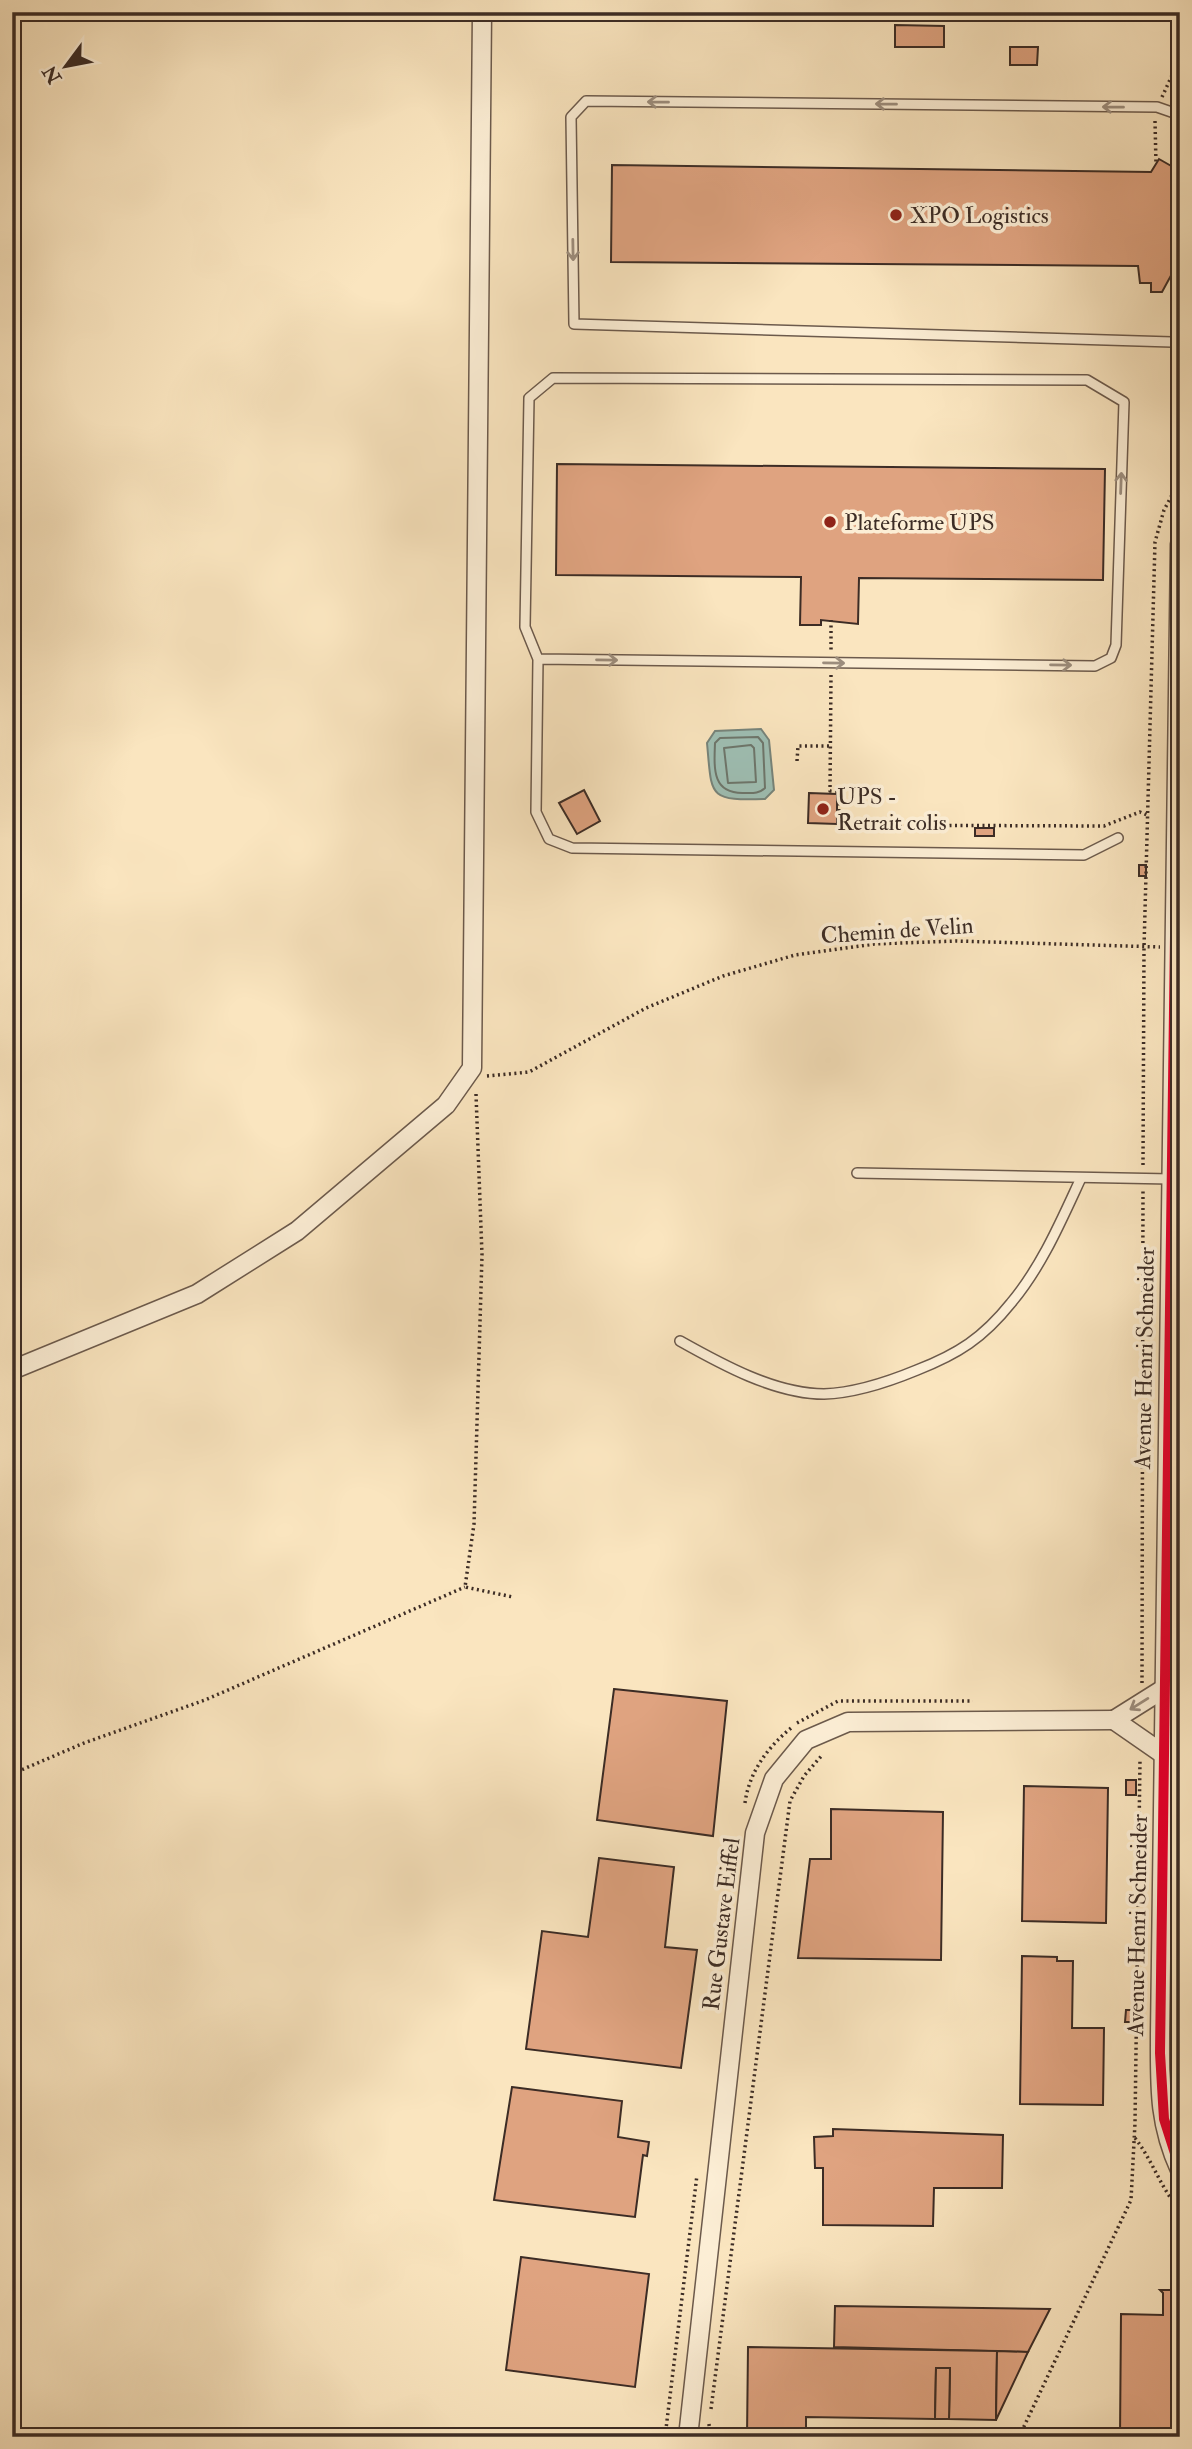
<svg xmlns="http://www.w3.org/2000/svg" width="1192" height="2449" viewBox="0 0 1192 2449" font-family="'IM FELL Double Pica',serif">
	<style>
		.water { fill: #9ebfb4; stroke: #77847b; stroke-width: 2 }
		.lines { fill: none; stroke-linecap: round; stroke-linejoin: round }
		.shore { stroke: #6d766c; stroke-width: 2 }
		.building { fill: #dfa380; stroke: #3c2c25; stroke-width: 2 }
		.service-casing { stroke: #6c5a4c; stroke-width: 12 }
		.minor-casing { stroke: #6c5a4c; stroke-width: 21 }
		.path { stroke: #3c2c25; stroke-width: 3.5; stroke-dasharray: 2 3.5; stroke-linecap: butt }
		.service { stroke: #fceed5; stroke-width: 9 }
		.minor { stroke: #fceed5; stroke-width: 18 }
		.bus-1-casing { stroke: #fceed5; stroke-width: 16 }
		.bus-1 { stroke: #e4002b; stroke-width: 10 }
		.oneway { stroke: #9c8d7d }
		.poi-dot { fill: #8f2418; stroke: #fceed5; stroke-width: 2.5 }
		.labels { text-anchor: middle; stroke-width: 7; stroke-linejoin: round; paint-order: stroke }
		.poi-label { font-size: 23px; fill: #3c2c25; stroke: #fceed5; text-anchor: start }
		.street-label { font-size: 23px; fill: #3c2c25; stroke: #fceed5 }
	</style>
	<rect width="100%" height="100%" fill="#fae5bf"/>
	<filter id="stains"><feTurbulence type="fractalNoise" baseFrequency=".00286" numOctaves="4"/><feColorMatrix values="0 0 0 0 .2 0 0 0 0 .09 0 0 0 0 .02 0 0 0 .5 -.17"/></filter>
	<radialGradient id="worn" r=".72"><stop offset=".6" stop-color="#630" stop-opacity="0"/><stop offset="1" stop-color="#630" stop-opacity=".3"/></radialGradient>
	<path class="water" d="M 761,729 L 769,740 L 774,790 L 765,799 C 707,801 712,796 707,743 L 715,731 Z"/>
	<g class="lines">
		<g class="shore">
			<path d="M 758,737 L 763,743 L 765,788 C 759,794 752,793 744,793 C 712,794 714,769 715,743 L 720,738 Z"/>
			<path d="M 751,745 L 754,748 L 756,782 L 728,783 L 724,748 Z"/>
		</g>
	</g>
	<g class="building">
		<path d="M 895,25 L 944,26 L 944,47 L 895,47 Z"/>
		<path d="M 1010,47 L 1038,47 L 1037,65 L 1010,65 Z"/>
		<path d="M 1159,159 L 1180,171 L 1180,259 L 1162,292 L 1151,292 L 1151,283 L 1140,283 L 1138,266 L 611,262 L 612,165 L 1151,172 Z"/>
		<path d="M 557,464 L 1105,469 L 1103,580 L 859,578 L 858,624 L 821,620 L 821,625 L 800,625 L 801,577 L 556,575 Z"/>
		<path d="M 584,790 L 600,821 L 577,834 L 559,803 Z"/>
		<path d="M 809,793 L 837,794 L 837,824 L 808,823 Z"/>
		<rect x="975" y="828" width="19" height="8"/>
		<rect x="1139" y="865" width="7" height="11"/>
		<path d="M 614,1689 L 727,1701 L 713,1836 L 597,1820 Z"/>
		<rect x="1126" y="1780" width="10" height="15"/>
		<path d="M 1024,1786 L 1108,1788 L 1106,1923 L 1022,1921 Z"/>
		<path d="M 831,1809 L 943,1812 L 941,1960 L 798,1958 L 810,1859 L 831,1859 Z"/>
		<path d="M 599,1858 L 674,1867 L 665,1947 L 697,1950 L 681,2068 L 526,2049 L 542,1931 L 588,1937 Z"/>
		<path d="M 1022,1956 L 1057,1957 L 1057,1961 L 1073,1961 L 1072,2028 L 1104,2028 L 1103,2105 L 1020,2104 Z"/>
		<path d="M 1126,2010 L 1133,2010 L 1133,2022 L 1125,2022 Z"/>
		<path d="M 512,2087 L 622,2101 L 618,2137 L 649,2142 L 647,2156 L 643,2155 L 635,2217 L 494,2200 Z"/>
		<path d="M 833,2129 L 1003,2135 L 1002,2188 L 934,2188 L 933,2226 L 823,2225 L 823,2168 L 815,2168 L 814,2137 L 833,2136 Z"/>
		<path d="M 521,2257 L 649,2274 L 635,2387 L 506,2370 Z"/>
		<path d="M 1160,2290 L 1179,2290 L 1180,2294 L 1180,2437 L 1120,2437 L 1121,2314 L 1163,2315 L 1163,2293 Z"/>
		<path d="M 835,2306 L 1050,2309 L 1028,2352 L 834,2347 Z"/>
		<path d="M 748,2347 L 997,2351 L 996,2420 L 949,2419 L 950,2368 L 936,2368 L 935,2419 L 806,2417 L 806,2437 L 747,2437 Z"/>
		<path d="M 997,2351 L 1028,2352 L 996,2420 Z"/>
		<path d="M 936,2368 L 950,2368 L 949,2419 L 935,2419 Z"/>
	</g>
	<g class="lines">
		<g class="service-casing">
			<g id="service">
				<path d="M 1180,115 L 1157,107 L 586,101 L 571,117 L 574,324 L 1172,342 L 1180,337"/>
				<path d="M 538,659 L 1095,666 L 1111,658 L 1116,645 L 1124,402 L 1087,380 L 553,378 L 529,398 L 525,627 L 538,659 L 536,812 L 549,839 L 572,848 L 1084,855 L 1118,838"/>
				<path d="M 857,1173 L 1171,1179"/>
				<path d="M 680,1341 C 721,1364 775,1394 824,1394 C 856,1393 888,1382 917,1370 C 958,1354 983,1338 1011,1303 C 1042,1266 1061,1221 1081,1178"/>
			</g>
		</g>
		<g class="minor-casing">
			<g id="minor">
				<path d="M 1180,544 L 1160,2034 C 1160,2085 1158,2122 1180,2170"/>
				<path d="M 12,1370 L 197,1294 L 297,1231 L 446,1105 L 472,1068 L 482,12"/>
				<path d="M 1114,1720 L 1165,1688"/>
				<path d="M 1114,1720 L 1163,1754"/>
				<path d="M 688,2437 L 755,1833 L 774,1779 L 806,1740 L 848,1722 L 1114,1720"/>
			</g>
		</g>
		<g class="path">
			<path d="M 1162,97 L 1180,58"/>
			<path d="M 1155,121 L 1156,164"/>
			<path d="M 831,620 L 831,650"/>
			<path d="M 831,675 L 830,791 L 839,791 L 839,825 L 1104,826 L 1140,812 L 1147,815"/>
			<path d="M 797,761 L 798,746 L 831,746"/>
			<path d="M 487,1076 L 529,1072 L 646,1008 L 723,976 L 795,955 L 874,944 L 956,941 L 1160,947"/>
			<path d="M 476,1094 L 482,1255 L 474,1524 L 465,1587 L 513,1597"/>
			<path d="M 1143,1165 L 1144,948 L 1155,542 L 1164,510 L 1180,480"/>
			<path d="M 1142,1683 L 1143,1190"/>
			<path d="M 797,1723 L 838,1701 L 973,1701"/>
			<path d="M 12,1774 L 84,1743 L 205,1700 L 465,1587"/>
			<path d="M 745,1803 C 749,1772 768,1747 791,1728"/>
			<path d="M 1135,2138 C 1153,2161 1161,2189 1180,2210"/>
			<path d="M 711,2409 L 790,1801 L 804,1776 L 823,1754"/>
			<path d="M 709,2424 L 710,2437"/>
			<path d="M 665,2437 L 697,2175"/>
			<path d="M 1019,2437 L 1131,2200 L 1135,2123 L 1140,1760"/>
		</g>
		<use href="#service" class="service"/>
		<use href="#minor" class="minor"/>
		<g class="bus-1-casing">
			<path id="bus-1" d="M 1180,563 L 1160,2053 L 1164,2119 L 1180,2169"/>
		</g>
		<use href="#bus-1" class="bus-1"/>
	</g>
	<defs><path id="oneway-shaft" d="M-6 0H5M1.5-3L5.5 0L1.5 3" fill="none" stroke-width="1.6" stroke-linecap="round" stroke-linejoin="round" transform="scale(1.75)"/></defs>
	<g class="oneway">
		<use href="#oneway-shaft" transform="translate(658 102) rotate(-179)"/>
		<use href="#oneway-shaft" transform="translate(886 104) rotate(-179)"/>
		<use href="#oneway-shaft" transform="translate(1113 107) rotate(-179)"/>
		<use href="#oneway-shaft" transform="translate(573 250) rotate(89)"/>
		<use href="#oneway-shaft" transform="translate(1121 483) rotate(-88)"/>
		<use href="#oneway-shaft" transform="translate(607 660) rotate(1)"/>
		<use href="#oneway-shaft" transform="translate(834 663) rotate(1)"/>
		<use href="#oneway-shaft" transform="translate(1061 665) rotate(1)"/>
		<use href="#oneway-shaft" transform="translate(1139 1704) rotate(148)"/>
	</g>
	<g class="poi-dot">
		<circle cx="896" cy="215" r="7"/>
		<circle cx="830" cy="522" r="7"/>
		<circle cx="823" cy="809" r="7"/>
	</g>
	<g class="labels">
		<g class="poi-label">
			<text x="910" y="223">XPO Logistics</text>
			<text x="844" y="530">Plateforme UPS</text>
			<text x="837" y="804">UPS -<tspan x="837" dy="26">Retrait colis</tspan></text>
		</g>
		<g class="street-label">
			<text transform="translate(897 930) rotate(-4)" y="8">Chemin de Velin</text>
			<text transform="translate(1144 1358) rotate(-89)" y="8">Avenue Henri Schneider</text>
			<text transform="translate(721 1924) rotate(-83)" y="8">Rue Gustave Eiffel</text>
			<text transform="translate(1137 1925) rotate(-89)" y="8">Avenue Henri Schneider</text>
		</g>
	</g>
	<rect width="1192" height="2449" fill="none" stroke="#fae5bf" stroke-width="42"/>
	<rect x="14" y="14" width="1164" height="2421" fill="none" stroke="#3c2c25" stroke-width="3.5"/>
	<rect x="21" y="21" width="1150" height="2407" fill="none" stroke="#3c2c25" stroke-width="2"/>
	<g transform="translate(66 66) rotate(238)" stroke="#fceed5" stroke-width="5" paint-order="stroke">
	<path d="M0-5L12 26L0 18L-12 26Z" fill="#3c2c25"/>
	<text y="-10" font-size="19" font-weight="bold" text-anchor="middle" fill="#3c2c25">N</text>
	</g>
	<rect width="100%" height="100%" filter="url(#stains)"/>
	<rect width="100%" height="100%" fill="url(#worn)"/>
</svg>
